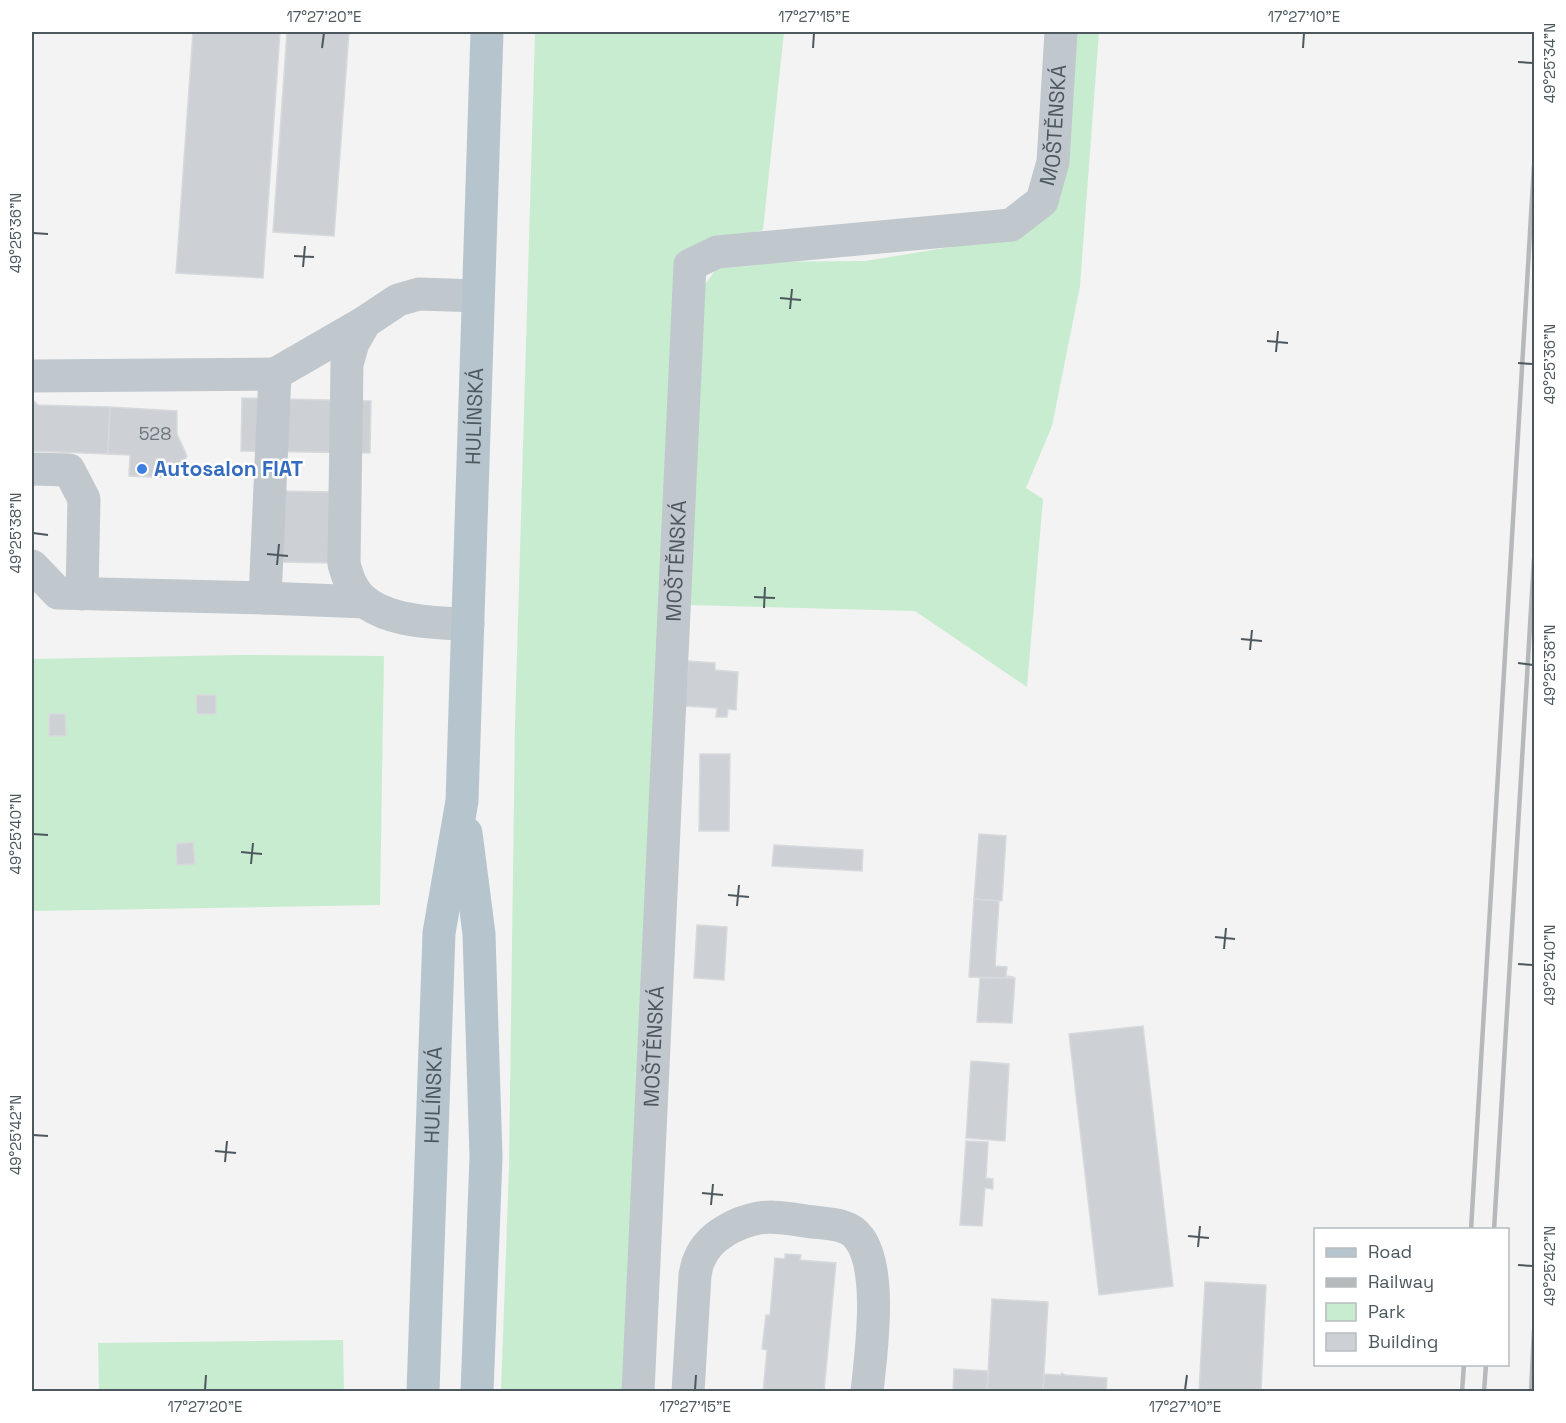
<svg xmlns="http://www.w3.org/2000/svg" width="1566" height="1423" viewBox="0 0 1566 1423" font-family="'Space Grotesk',sans-serif">
	<style>
		.green { fill: #c8ecd0 }
		.building { fill: #cdd0d4; stroke: #d7dadd; stroke-width: 1.5 }
		.lines { fill: none; stroke-linecap: round; stroke-linejoin: round }
		.minor { stroke: #c0c8cd; stroke-width: 33 }
		.major { stroke: #b6c5cd; stroke-width: 33 }
		.rail { stroke: #b6b9bc; stroke-width: 4.5 }
		.ticks { fill: none; stroke: #4c585e; stroke-width: 2 }
		.shop-dot { fill: #3f7fe0; stroke: #fff; stroke-width: 2 }
		.labels { text-anchor: middle; stroke-width: 5; stroke-linejoin: round; paint-order: stroke }
		.number-label { font-size: 18px; fill: #6c767c }
		.street-label { font-size: 21px; fill: #4c585e; stroke: #fff }
		.shop-label { font-size: 21px; font-weight: bold; fill: #366cbe; stroke: #fff; text-anchor: start }
		.neatline { fill: none; stroke: #4c585e; stroke-width: 2 }
		.ticks-label { font-size: 15px; text-anchor: middle; fill: #4c585e }
	</style>
	<rect width="100%" height="100%" fill="#f4f3f3"/>
	<g class="green">
		<path d="M 535,32 L 784,32 L 763,230 L 680,253 L 622,1391 L 501,1392 L 509,1167 L 515,723 Z"/>
		<path d="M 1070,32 L 1099,32 L 1080,286 L 1052,426 L 1026,488 L 1043,499 L 1027,687 L 915,611 L 688,605 L 703,287 L 717,268 L 745,262 L 865,261 L 957,246 L 1045,209 Z"/>
		<path d="M 240,655 L 384,656 L 380,905 L 32,911 L 32,659 Z"/>
		<path d="M 343,1340 L 344,1391 L 99,1391 L 98,1343 Z"/>
	</g>
	<g class="building">
		<path d="M 193,32 L 280,32 L 263,278 L 176,273 Z"/>
		<path d="M 287,32 L 349,32 L 334,236 L 273,232 Z"/>
		<path d="M 242,398 L 371,401 L 370,453 L 241,451 Z"/>
		<path d="M 33,400 L 38,405 L 110,407 L 108,454 L 32,451 Z"/>
		<path d="M 110,407 L 177,411 L 177,434 L 187,456 L 175,478 L 129,476 L 130,455 L 108,454 Z"/>
		<path d="M 284,491 L 333,492 L 331,563 L 281,562 Z"/>
		<path d="M 688,661 L 715,663 L 715,670 L 738,672 L 736,710 L 728,709 L 727,717 L 716,717 L 717,708 L 685,706 Z"/>
		<path d="M 196,695 L 216,695 L 216,714 L 197,714 Z"/>
		<path d="M 49,714 L 65,714 L 66,736 L 49,736 Z"/>
		<path d="M 700,754 L 730,754 L 729,831 L 699,831 Z"/>
		<path d="M 979,834 L 1006,836 L 1002,901 L 974,899 Z"/>
		<path d="M 193,842 L 195,864 L 177,865 L 176,844 Z"/>
		<path d="M 774,845 L 863,850 L 862,871 L 772,866 Z"/>
		<path d="M 974,899 L 999,901 L 995,966 L 1007,967 L 1006,976 L 1013,977 L 1012,978 L 969,977 Z"/>
		<path d="M 697,925 L 727,927 L 724,980 L 694,978 Z"/>
		<path d="M 980,978 L 1015,978 L 1012,1023 L 977,1022 Z"/>
		<path d="M 1143,1026 L 1173,1286 L 1099,1295 L 1069,1034 Z"/>
		<path d="M 971,1061 L 1009,1064 L 1005,1141 L 966,1138 Z"/>
		<path d="M 966,1141 L 988,1142 L 986,1178 L 993,1179 L 993,1189 L 985,1188 L 982,1226 L 960,1225 Z"/>
		<path d="M 785,1254 L 801,1255 L 800,1260 L 836,1263 L 824,1392 L 763,1392 L 767,1350 L 762,1349 L 766,1315 L 770,1315 L 775,1258 L 785,1259 Z"/>
		<path d="M 1205,1282 L 1266,1285 L 1261,1392 L 1199,1392 Z"/>
		<path d="M 992,1299 L 1048,1302 L 1043,1392 L 987,1392 Z"/>
		<path d="M 954,1369 L 988,1371 L 987,1392 L 953,1392 Z"/>
		<path d="M 1062,1373 L 1065,1375 L 1107,1378 L 1106,1392 L 1043,1392 L 1044,1374 L 1061,1375 Z"/>
	</g>
	<g class="lines">
		<g class="minor">
			<path d="M 365,322 L 275,374 L 265,598 L 365,602"/>
			<path d="M 32,376 L 275,374"/>
			<path d="M 32,469 L 69,470 L 84,499 L 82,594"/>
			<path d="M 32,566 L 58,593 L 265,598"/>
			<path d="M 468,624 C 433,623 370,622 352,586 C 348,579 346,571 344,564 L 347,364 L 353,343 L 365,322 L 398,300 L 419,294 L 478,296"/>
			<path id="s1" d="M 638,1392 L 690,265 L 717,252 L 1011,225 L 1042,201 L 1053,162 L 1061,32"/>
			<path d="M 688,1392 L 695,1275 C 696,1270 697,1263 700,1258 C 709,1236 737,1222 759,1218 C 776,1215 796,1220 813,1222 C 830,1224 849,1224 859,1238 C 883,1270 871,1353 867,1392"/>
		</g>
		<g class="major">
			<path d="M 466,833 L 479,934 L 486,1157 L 477,1392"/>
			<path id="s2" d="M 423,1392 L 439,933 L 462,801 L 487,32"/>
		</g>
		<g class="rail">
			<path d="M 1471,1230 L 1534,165"/>
			<path d="M 1494,1230 L 1534,559"/>
			<path d="M 1462,1392 L 1464,1364"/>
			<path d="M 1484,1392 L 1486,1364"/>
			<path d="M 1531,1392 L 1534,1330"/>
		</g>
	</g>
	<path class="ticks" d="M 322,48 L 324,33M 813,48 L 814,33M 1303,48 L 1304,33M 1518,62 L 1533,63M 33,233 L 48,234M 294,256 L 314,257M 303,267 L 305,246M 780,298 L 801,300M 790,309 L 792,289M 1267,341 L 1288,343M 1276,352 L 1278,331M 1518,363 L 1533,364M 33,533 L 48,535M 267,554 L 288,556M 277,565 L 279,544M 754,597 L 775,598M 764,608 L 765,587M 1241,639 L 1262,641M 1250,650 L 1252,630M 1518,663 L 1533,665M 33,834 L 48,835M 241,852 L 262,854M 251,864 L 253,843M 728,895 L 749,897M 737,906 L 739,885M 1215,937 L 1235,939M 1224,949 L 1226,928M 1518,964 L 1533,965M 33,1135 L 48,1136M 215,1151 L 236,1153M 225,1162 L 227,1141M 702,1193 L 723,1195M 711,1205 L 713,1184M 1188,1236 L 1209,1238M 1198,1247 L 1200,1226M 1518,1265 L 1533,1266M 205,1390 L 206,1375M 695,1390 L 696,1375M 1185,1390 L 1187,1375"/>
	<circle class="shop-dot" cx="142" cy="469" r="6"/>
	<g class="labels">
		<g class="number-label">
			<text x="155" y="440">528</text>
		</g>
		<g class="street-label">
			<text dy="7" stroke="none"><textPath href="#s1" startOffset="1570">MOŠTĚNSKÁ</textPath></text>
			<text dy="7" stroke="none"><textPath href="#s2" startOffset="978">HULÍNSKÁ</textPath></text>
			<text dy="7" stroke="none"><textPath href="#s1" startOffset="832">MOŠTĚNSKÁ</textPath></text>
			<text dy="7" stroke="none"><textPath href="#s1" startOffset="346">MOŠTĚNSKÁ</textPath></text>
			<text dy="7" stroke="none"><textPath href="#s2" startOffset="297">HULÍNSKÁ</textPath></text>
		</g>
		<g class="shop-label">
			<text x="154" y="476">Autosalon FIAT</text>
		</g>
	</g>
	<rect width="1566" height="1423" fill="none" stroke="#ffffff" stroke-width="66"/>
	<rect x="1314" y="1228" width="195" height="138" fill="#ffffff" stroke="#b7bcbf" stroke-width="1.5"/>
	<rect x="1326" y="1248" width="30" height="9" fill="#b6c5cd" stroke="#b7bcbf" stroke-width="1.5"/>
	<text x="1368" y="1258" font-size="18" fill="#4c585e">Road</text>
	<rect x="1326" y="1278" width="30" height="9" fill="#b6b9bc" stroke="#b7bcbf" stroke-width="1.5"/>
	<text x="1368" y="1288" font-size="18" fill="#4c585e">Railway</text>
	<rect x="1326" y="1303" width="30" height="18" fill="#c8ecd0" stroke="#b7bcbf" stroke-width="1.5"/>
	<text x="1368" y="1318" font-size="18" fill="#4c585e">Park</text>
	<rect x="1326" y="1333" width="30" height="18" fill="#cdd0d4" stroke="#b7bcbf" stroke-width="1.5"/>
	<text x="1368" y="1348" font-size="18" fill="#4c585e">Building</text>
	<rect x="33" y="33" width="1500" height="1357" class="neatline"/>
	<g class="ticks-label">
		<text x="324" y="22">17°27'20"E</text>
		<text x="814" y="22">17°27'15"E</text>
		<text x="1304" y="22">17°27'10"E</text>
		<text transform="translate(1550 63) rotate(-90)" y="5">49°25'34"N</text>
		<text transform="translate(16 233) rotate(-90)" y="5">49°25'36"N</text>
		<text transform="translate(1550 364) rotate(-90)" y="5">49°25'36"N</text>
		<text transform="translate(16 533) rotate(-90)" y="5">49°25'38"N</text>
		<text transform="translate(1550 665) rotate(-90)" y="5">49°25'38"N</text>
		<text transform="translate(16 834) rotate(-90)" y="5">49°25'40"N</text>
		<text transform="translate(1550 965) rotate(-90)" y="5">49°25'40"N</text>
		<text transform="translate(16 1135) rotate(-90)" y="5">49°25'42"N</text>
		<text transform="translate(1550 1266) rotate(-90)" y="5">49°25'42"N</text>
		<text x="205" y="1412">17°27'20"E</text>
		<text x="695" y="1412">17°27'15"E</text>
		<text x="1185" y="1412">17°27'10"E</text>
	</g>
</svg>
